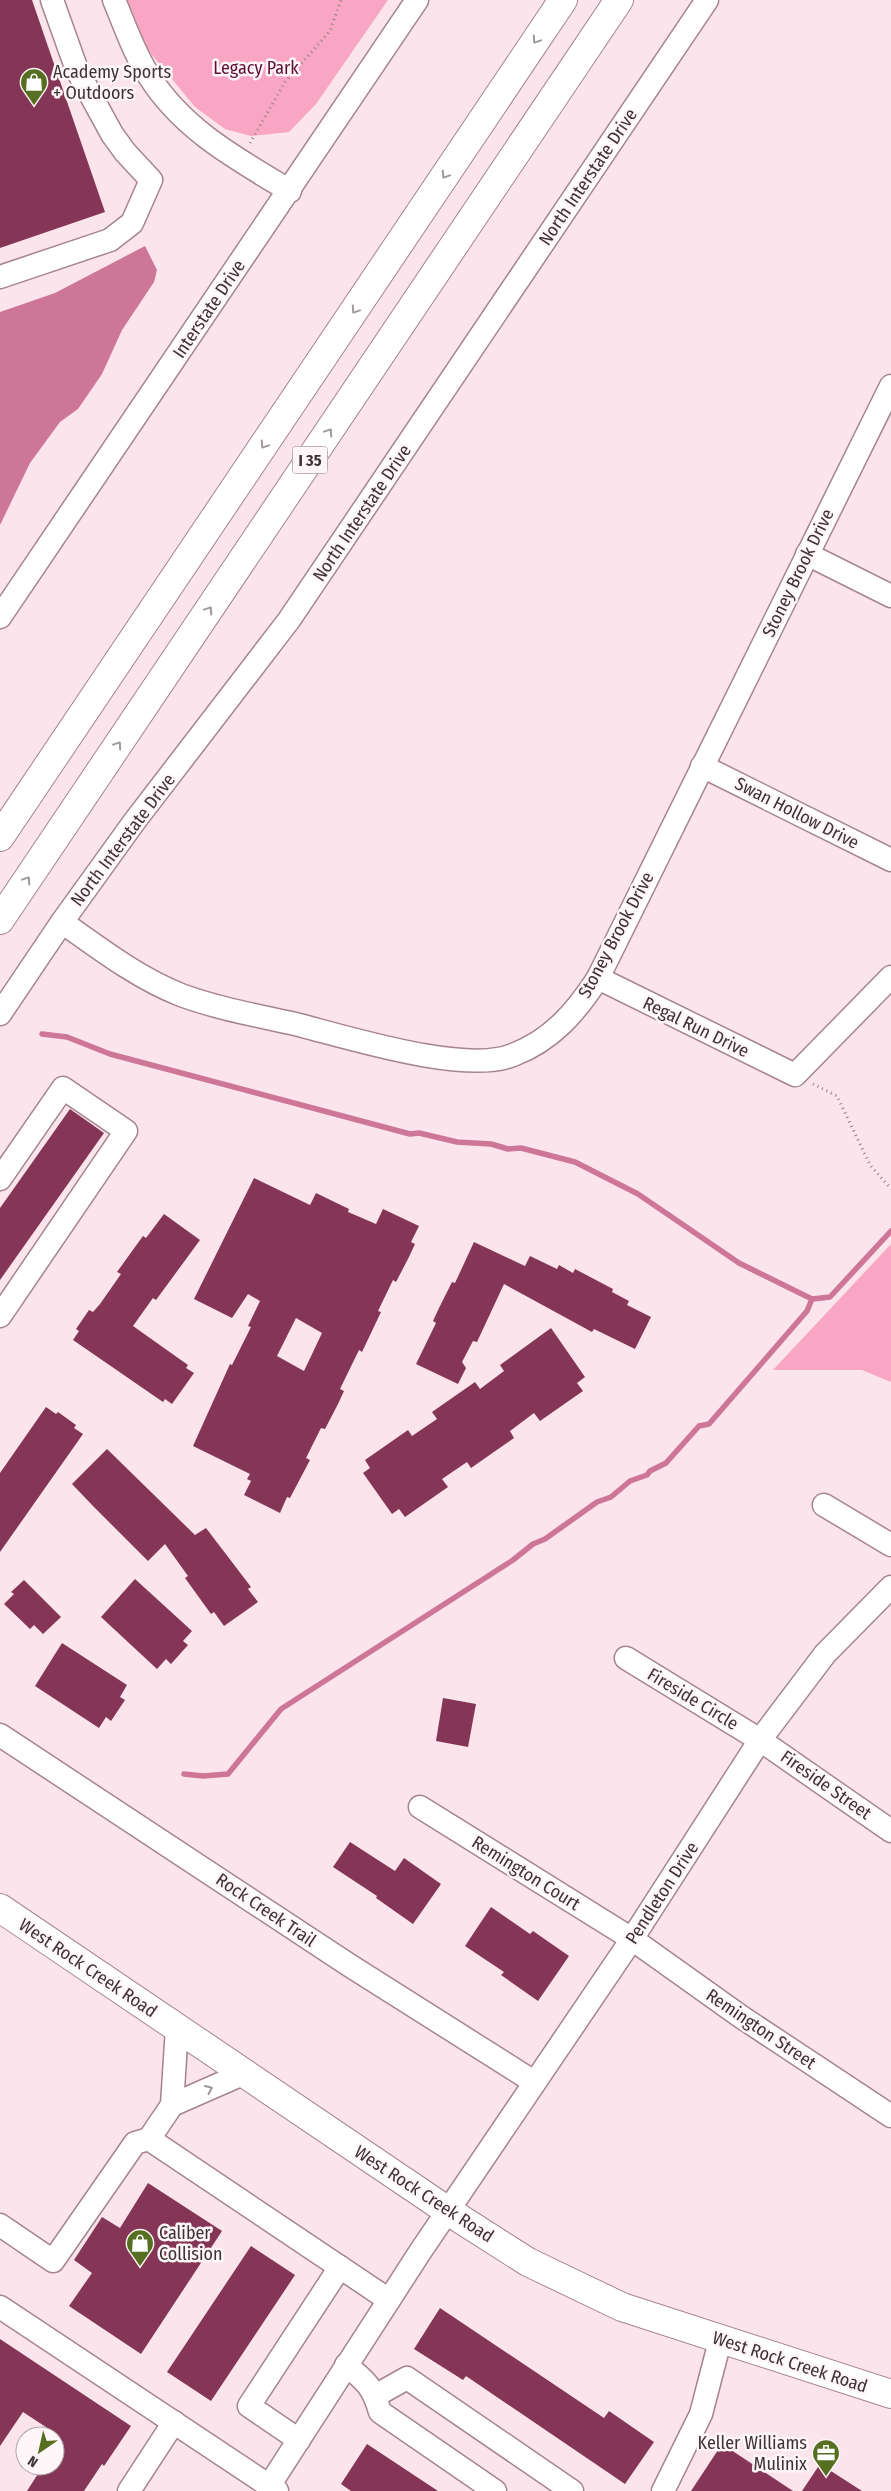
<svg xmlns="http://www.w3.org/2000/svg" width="891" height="2491" viewBox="0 0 891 2491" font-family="'Fira Sans Condensed',sans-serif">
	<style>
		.green { fill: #f8a6c3 }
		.water { fill: #cd7697 }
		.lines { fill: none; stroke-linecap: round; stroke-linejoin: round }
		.stream { stroke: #cd7697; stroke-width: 5.5 }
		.building { fill: #853657; fill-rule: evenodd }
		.minor-casing { stroke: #a6848f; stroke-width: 25 }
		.major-casing { stroke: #a6848f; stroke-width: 30 }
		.highway-casing { stroke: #a6848f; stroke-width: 30 }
		.path { stroke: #958288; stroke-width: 3; stroke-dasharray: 1 4; stroke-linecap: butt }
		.minor { stroke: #fff; stroke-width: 22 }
		.major { stroke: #fff; stroke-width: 28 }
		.highway { stroke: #fff; stroke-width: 28 }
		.oneway { stroke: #a0989a }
		.labels { text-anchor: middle; stroke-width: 5; stroke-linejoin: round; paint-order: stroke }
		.shield { fill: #fef6f8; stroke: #796c70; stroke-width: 1 }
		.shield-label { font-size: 16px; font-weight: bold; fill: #403136 }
		.park-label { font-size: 18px; fill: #5d0e34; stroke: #fef6f8 }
		.poi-label { font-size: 18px; fill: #403136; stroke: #fef6f8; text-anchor: start }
		.street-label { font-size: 18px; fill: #403136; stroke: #fef6f8 }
	</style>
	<rect width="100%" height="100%" fill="#fbe4eb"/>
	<g class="green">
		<path d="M 127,0 L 388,0 L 316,104 L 289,132 L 251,136 L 225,129 L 195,107 L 148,50 Z"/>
		<path d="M 891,1244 L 891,1382 L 862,1370 L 773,1370 Z"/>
	</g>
	<path class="water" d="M 145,246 L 157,270 L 154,282 L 122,330 L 102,374 L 78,409 L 60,422 L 30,463 L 0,525 L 0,312 L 55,293 Z"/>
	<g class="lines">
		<g class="stream">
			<path d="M 42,1034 L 67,1037 L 110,1054 L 410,1134 L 419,1133 L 457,1142 L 491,1144 L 508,1149 L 521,1148 L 575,1162 L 638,1194 L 739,1263 L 812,1299 L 830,1297 L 891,1231"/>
			<path d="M 184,1774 L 203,1776 L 228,1774 L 281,1709 L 513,1560 L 533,1544 L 545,1539 L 597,1502 L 611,1497 L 630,1481 L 647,1475 L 650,1471 L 666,1463 L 699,1426 L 709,1424 L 807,1311 L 812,1299"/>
		</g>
	</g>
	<g class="building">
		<path d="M 0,0 L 32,0 L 105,212 L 0,248 Z"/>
		<path d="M 70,1109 L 104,1133 L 0,1280 L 0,1208 Z"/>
		<path d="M 254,1178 L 310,1205 L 316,1193 L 349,1209 L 348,1212 L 376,1224 L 383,1209 L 419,1226 L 411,1242 L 415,1244 L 409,1257 L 396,1282 L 393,1280 L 378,1311 L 381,1312 L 362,1352 L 359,1350 L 340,1389 L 344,1391 L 338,1404 L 325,1429 L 321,1428 L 306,1458 L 310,1460 L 290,1498 L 287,1497 L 280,1513 L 244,1495 L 251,1481 L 247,1479 L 250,1474 L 193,1446 L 230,1364 L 232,1365 L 251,1327 L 248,1326 L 260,1301 L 248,1294 L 232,1318 L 194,1299 ZM 296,1318 L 322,1333 L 304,1371 L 277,1356 Z"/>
		<path d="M 164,1214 L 200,1240 L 156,1300 L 153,1298 L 133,1326 L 188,1365 L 186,1368 L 194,1373 L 172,1404 L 165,1399 L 163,1402 L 73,1340 L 79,1331 L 76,1329 L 89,1310 L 93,1312 L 100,1304 L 121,1274 L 117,1272 L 135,1247 L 143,1236 L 146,1238 Z"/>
		<path d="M 474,1242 L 525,1266 L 530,1256 L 557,1269 L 559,1265 L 573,1273 L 575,1269 L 613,1289 L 612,1292 L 629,1301 L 627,1305 L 651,1317 L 635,1349 L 594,1329 L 592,1332 L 504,1284 L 477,1342 L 473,1341 L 462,1362 L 466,1368 L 458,1384 L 416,1364 L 436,1323 L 433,1321 L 439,1308 L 452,1282 L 455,1283 Z"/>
		<path d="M 551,1328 L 585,1377 L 577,1383 L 583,1391 L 540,1421 L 534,1413 L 510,1431 L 514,1438 L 471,1468 L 467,1462 L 442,1479 L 448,1487 L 405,1517 L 399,1509 L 392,1514 L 363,1473 L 370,1468 L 365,1460 L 408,1430 L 412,1436 L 437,1419 L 432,1412 L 475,1382 L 480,1389 L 504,1371 L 500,1365 Z"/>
		<path d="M 46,1407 L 56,1414 L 58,1412 L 76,1425 L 74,1428 L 83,1434 L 0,1552 L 0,1473 Z"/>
		<path d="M 107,1449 L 195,1535 L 206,1528 L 251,1587 L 248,1589 L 258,1602 L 224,1626 L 214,1612 L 211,1614 L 185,1578 L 188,1576 L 165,1544 L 148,1561 L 93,1506 L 72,1484 Z"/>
		<path d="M 135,1579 L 192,1631 L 183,1641 L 188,1645 L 171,1664 L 166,1659 L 157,1669 L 101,1617 Z"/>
		<path d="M 24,1580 L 61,1617 L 43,1634 L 34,1625 L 30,1629 L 4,1604 L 14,1594 L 11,1592 Z"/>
		<path d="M 62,1643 L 127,1685 L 120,1697 L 125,1700 L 111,1721 L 106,1717 L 99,1728 L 35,1686 Z"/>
		<path d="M 443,1698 L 476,1704 L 468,1747 L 436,1741 Z"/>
		<path d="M 350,1842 L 395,1871 L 404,1858 L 441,1884 L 413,1924 L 376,1898 L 377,1896 L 333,1867 Z"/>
		<path d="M 491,1907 L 530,1934 L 533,1931 L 569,1956 L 538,2001 L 501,1975 L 504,1972 L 465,1946 Z"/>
		<path d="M 148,2183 L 222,2231 L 141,2354 L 69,2306 L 92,2273 L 74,2260 L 102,2217 L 120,2228 Z"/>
		<path d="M 251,2246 L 295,2275 L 211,2401 L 167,2372 Z"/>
		<path d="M 440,2308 L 604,2418 L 609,2411 L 654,2442 L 625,2484 L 466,2376 L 463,2380 L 414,2349 Z"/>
		<path d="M 0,2339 L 131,2426 L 104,2466 L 102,2464 L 84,2491 L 27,2491 L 43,2466 L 55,2466 L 55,2433 L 23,2412 L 0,2446 Z"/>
		<path d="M 367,2444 L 438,2491 L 351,2491 L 341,2484 Z"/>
		<path d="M 722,2444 L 793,2491 L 691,2491 Z"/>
		<path d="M 820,2464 L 862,2491 L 802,2491 Z"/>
	</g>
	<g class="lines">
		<g class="minor-casing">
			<g id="minor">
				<path d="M 114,0 C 125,26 134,53 149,76 C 183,130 237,159 290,191"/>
				<path d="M 0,277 L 110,240 L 132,223 L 151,180 L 125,152 L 112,134 L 77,70 L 52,0"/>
				<path d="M 807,554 L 891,596"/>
				<path d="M 0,617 L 417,0"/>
				<path d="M 702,766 L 891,860"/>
				<path d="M 62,922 C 100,949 138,978 181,995 C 216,1008 255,1015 291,1023 C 344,1036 464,1075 513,1055 C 552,1040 576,1012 598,978 L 891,386"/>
				<path d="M 598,978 L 795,1075 L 891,977"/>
				<path d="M 0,1014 L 62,922 L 134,822 L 289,620 L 707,0"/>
				<path d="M 0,1179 L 63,1088 L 126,1131 L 0,1316"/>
				<path d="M 824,1505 L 891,1545"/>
				<path d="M 626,1658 L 760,1740 L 891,1831"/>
				<path d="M 0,1735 L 349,1965 L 534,2082"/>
				<path d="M 420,1807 L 632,1939 L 740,2016 L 891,2116"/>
				<path d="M 177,2027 L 172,2105 L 149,2139 L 389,2300"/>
				<path d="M 172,2105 L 245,2073"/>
				<path d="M 0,2225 L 53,2261 L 135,2143 L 149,2139"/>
				<path d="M 0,2307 L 277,2491"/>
				<path d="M 346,2365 C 366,2381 373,2387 380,2412 L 495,2491"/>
				<path d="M 375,2396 L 407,2378 L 572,2491"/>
				<path d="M 299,2440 L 249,2406 L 340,2267"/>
				<path d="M 269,2486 L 420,2252 L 632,1939 L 760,1740 L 825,1654 L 891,1587"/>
				<path d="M 129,2491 L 174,2422"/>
				<path d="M 663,2491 L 701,2414 L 720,2341"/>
			</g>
		</g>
		<g class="major-casing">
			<path id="major" d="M 0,1908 L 448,2211 L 528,2262 L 622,2307 L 891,2394"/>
		</g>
		<g class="highway-casing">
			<g id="highway">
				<path d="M 0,837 L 563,0"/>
				<path d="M 0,920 L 619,0"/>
			</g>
		</g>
		<g class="path">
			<path d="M 250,143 L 285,82 L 330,31 L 341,0"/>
			<path d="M 813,1084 L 837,1096 L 870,1165 L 891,1189"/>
		</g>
		<use href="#minor" class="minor"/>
		<use href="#major" class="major"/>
		<use href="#highway" class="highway"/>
	</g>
	<defs><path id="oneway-chevron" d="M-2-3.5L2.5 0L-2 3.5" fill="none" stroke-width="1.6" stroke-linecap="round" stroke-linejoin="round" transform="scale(1.25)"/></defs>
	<g class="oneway">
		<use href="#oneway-chevron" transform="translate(536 40) rotate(124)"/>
		<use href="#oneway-chevron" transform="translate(445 175) rotate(124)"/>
		<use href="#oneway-chevron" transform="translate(355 310) rotate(124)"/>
		<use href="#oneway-chevron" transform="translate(329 432) rotate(-56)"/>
		<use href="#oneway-chevron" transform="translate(264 445) rotate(124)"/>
		<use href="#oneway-chevron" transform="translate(209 610) rotate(-56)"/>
		<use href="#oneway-chevron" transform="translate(118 745) rotate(-56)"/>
		<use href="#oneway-chevron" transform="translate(27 880) rotate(-56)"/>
		<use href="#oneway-chevron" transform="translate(209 2089) rotate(-24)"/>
	</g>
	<defs>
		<g id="shop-pin" transform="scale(1.4375)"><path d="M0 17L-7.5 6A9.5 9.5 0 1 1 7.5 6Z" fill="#566f21" stroke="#fef6f8"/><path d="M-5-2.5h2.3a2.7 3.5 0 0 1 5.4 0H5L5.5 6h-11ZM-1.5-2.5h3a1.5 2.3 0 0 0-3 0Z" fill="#fff"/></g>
		<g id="office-pin" transform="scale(1.4375)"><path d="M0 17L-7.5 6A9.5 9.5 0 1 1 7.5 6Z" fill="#566f21" stroke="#fef6f8"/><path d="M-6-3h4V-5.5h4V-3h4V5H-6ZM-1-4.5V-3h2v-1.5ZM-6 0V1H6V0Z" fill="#fff"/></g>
	</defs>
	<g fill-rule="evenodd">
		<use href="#shop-pin" x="34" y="82"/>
		<use href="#shop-pin" x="140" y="2243"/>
		<use href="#office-pin" x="826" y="2453"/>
	</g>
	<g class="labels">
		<rect class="shield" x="292.5" y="446.5" width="35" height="27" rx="4"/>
		<g class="shield-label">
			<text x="310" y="466">I 35</text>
		</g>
		<g class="park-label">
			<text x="256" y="74">Legacy Park</text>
		</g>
		<g class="poi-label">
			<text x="53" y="78">Academy Sports<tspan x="53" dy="21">+ Outdoors</tspan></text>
			<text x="159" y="2239">Caliber<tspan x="159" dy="21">Collision</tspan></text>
			<text x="807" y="2449" text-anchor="end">Keller Williams<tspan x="807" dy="21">Mulinix</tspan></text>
		</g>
		<g class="street-label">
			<text transform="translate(588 177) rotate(-56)" y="6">North Interstate Drive</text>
			<text transform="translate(209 309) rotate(-56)" y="6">Interstate Drive</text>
			<text transform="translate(362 513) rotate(-56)" y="6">North Interstate Drive</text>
			<text transform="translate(798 573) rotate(-64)" y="6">Stoney Brook Drive</text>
			<text transform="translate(797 813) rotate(27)" y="6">Swan Hollow Drive</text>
			<text transform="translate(123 840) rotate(-53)" y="6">North Interstate Drive</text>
			<text transform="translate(616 935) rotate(-62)" y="6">Stoney Brook Drive</text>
			<text transform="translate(696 1027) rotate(26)" y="6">Regal Run Drive</text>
			<text transform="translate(693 1699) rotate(31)" y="6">Fireside Circle</text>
			<text transform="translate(826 1785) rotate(35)" y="6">Fireside Street</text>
			<text transform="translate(526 1873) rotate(32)" y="6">Remington Court</text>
			<text transform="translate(662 1893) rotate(-57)" y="6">Pendleton Drive</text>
			<text transform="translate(266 1910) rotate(34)" y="6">Rock Creek Trail</text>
			<text transform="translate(88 1968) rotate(34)" y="6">West Rock Creek Road</text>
			<text transform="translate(761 2029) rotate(34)" y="6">Remington Street</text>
			<text transform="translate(424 2194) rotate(33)" y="6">West Rock Creek Road</text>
			<text transform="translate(790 2362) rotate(18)" y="6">West Rock Creek Road</text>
		</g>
	</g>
	<g transform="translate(40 2451) rotate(214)"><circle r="24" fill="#fef6f8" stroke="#b2a7aa"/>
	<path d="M0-4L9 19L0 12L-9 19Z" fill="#566f21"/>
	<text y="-8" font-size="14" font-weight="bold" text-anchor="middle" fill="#403136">N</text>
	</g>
</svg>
